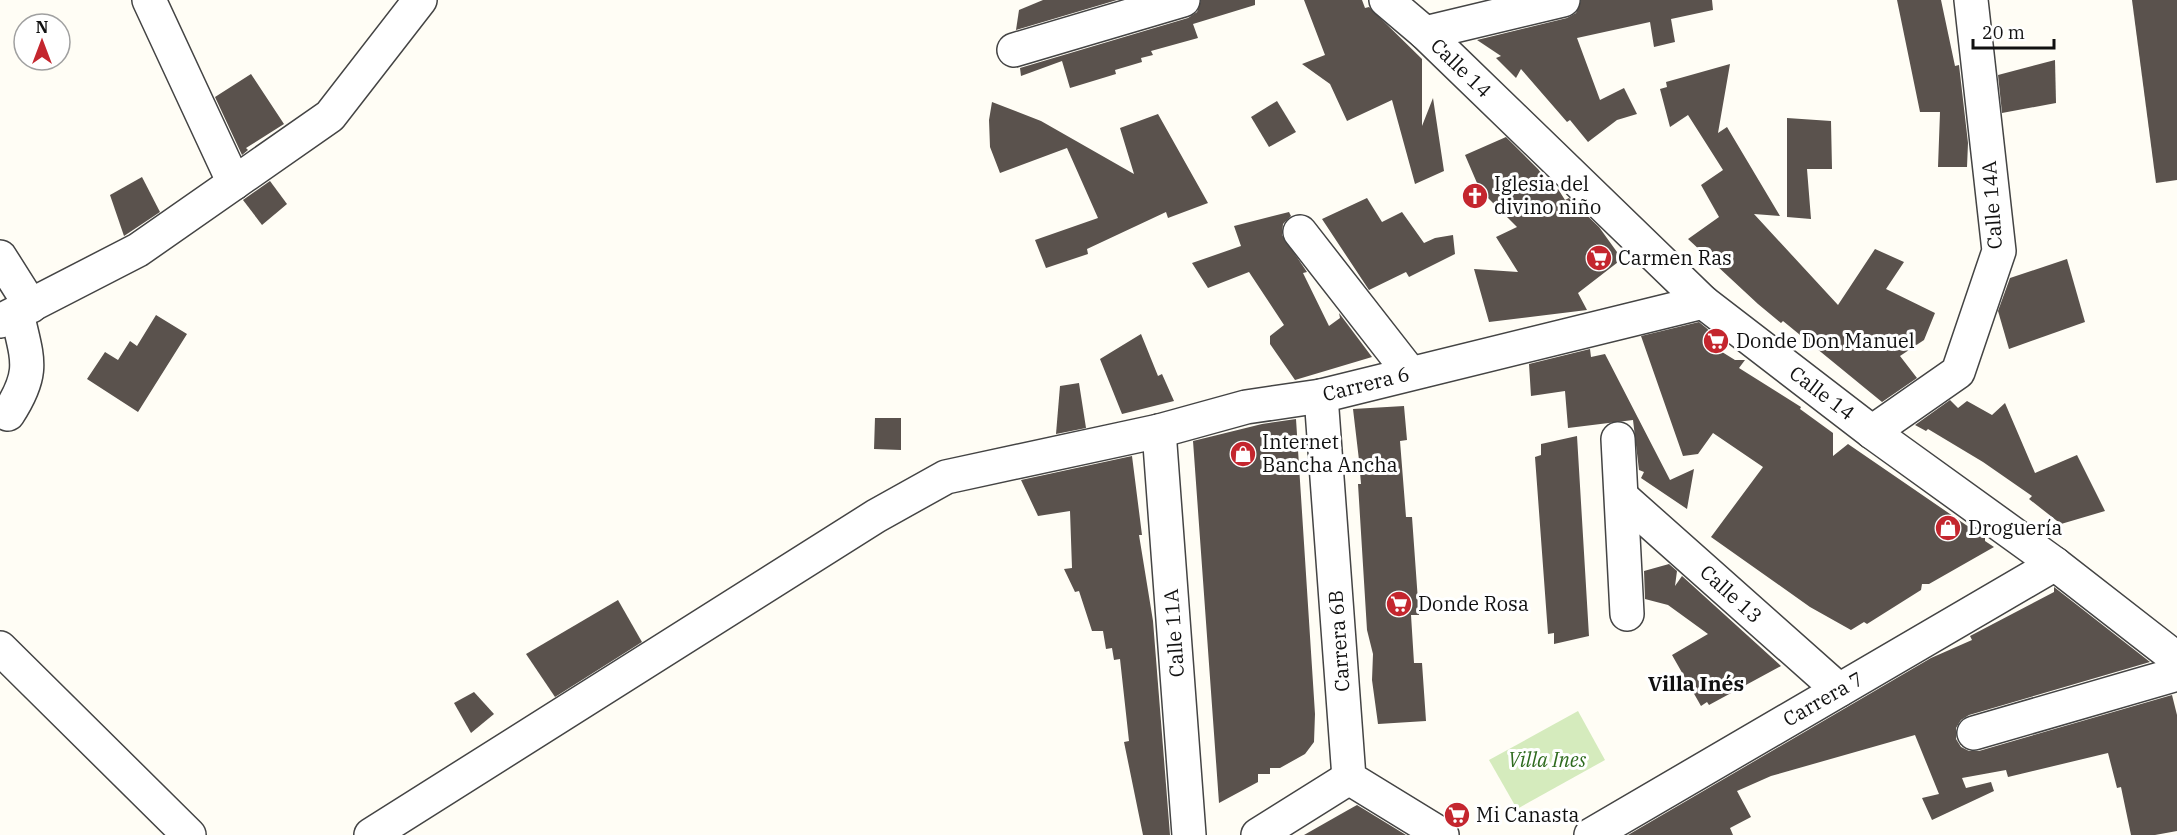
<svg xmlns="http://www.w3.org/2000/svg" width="2177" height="835" viewBox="0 0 2177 835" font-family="'IBM Plex Serif',serif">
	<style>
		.green { fill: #d5ebbd }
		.building { fill: #5a524d }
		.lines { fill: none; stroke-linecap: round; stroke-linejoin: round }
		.minor-casing { stroke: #444; stroke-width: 36 }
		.minor { stroke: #fff; stroke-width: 33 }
		.labels { text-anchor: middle; stroke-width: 6; stroke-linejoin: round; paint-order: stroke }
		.street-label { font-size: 20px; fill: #111; stroke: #fff }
		.poi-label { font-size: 20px; fill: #111; stroke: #fff; text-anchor: start }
		.park-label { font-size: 20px; font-style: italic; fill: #2f6b1f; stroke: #fff }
		.neighbourhood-label { font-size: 21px; font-weight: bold; fill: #111; stroke: #fff }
	</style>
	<rect width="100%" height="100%" fill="#fffdf5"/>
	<path class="green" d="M 1578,711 L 1605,760 L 1517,809 L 1489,760 Z"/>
	<g class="building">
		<path d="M 1043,0 L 1117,0 L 1016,30 L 1019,10 Z"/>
		<path d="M 1201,0 L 1255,0 L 1255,5 L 1193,24 L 1198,38 L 1151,51 L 1153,55 L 1141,58 L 1142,62 L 1115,70 L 1116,74 L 1070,88 L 1062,61 L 1021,76 L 1020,68 L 1188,18 L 1197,12 Z"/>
		<path d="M 1304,0 L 1362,0 L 1365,8 L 1369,7 L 1422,59 L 1422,126 L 1433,98 L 1444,171 L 1415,184 L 1392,100 L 1347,121 L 1330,84 L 1302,64 L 1325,55 Z"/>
		<path d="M 1581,0 L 1712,0 L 1713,10 L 1671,19 L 1675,42 L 1654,47 L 1650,22 L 1577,38 L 1600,100 L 1624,88 L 1637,114 L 1617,120 L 1588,142 L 1570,120 L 1567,122 L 1521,69 L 1516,78 L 1496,58 L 1501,56 L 1477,40 L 1567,18 L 1576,13 Z"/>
		<path d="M 1897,0 L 1941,0 L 1955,66 L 1959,65 L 1968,143 L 1967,167 L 1938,167 L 1940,112 L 1920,112 Z"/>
		<path d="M 2132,0 L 2177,0 L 2177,180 L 2156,183 Z"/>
		<path d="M 2055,60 L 2056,103 L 2002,113 L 1998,75 Z"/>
		<path d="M 1730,64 L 1718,133 L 1727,127 L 1780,216 L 1754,214 L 1838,305 L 1875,249 L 1904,262 L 1886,289 L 1935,313 L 1924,340 L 1900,356 L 1917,378 L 1882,402 L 1783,321 L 1781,323 L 1758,304 L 1688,239 L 1719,217 L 1701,185 L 1723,170 L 1688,115 L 1670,127 L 1660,89 L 1667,87 L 1666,82 Z"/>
		<path d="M 251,74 L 284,124 L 246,148 L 248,150 L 242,155 L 215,97 Z"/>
		<path d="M 1277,101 L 1296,132 L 1269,147 L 1251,117 Z"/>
		<path d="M 992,102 L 1041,121 L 1134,174 L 1120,128 L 1158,114 L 1208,203 L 1168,218 L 1166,212 L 1087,249 L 1088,254 L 1046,268 L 1035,240 L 1098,218 L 1067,148 L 1000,173 L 990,147 L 989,120 Z"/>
		<path d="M 1787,118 L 1831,121 L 1832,169 L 1807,169 L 1811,219 L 1787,217 Z"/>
		<path d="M 1506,137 L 1538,169 L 1554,190 L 1558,189 L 1565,200 L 1569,198 L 1599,227 L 1622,259 L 1578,293 L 1587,310 L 1489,322 L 1474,269 L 1518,272 L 1496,237 L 1517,227 L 1480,190 L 1465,155 Z"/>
		<path d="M 142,177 L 160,212 L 124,236 L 110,195 Z"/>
		<path d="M 270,181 L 287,204 L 262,225 L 243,200 Z"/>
		<path d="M 1367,198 L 1382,222 L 1402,212 L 1424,243 L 1435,238 L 1453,235 L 1455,254 L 1409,277 L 1406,272 L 1369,290 L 1322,219 Z"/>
		<path d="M 1289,212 L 1291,216 L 1283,224 L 1282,235 L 1307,272 L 1303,273 L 1329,326 L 1340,318 L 1339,313 L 1372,357 L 1295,380 L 1270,344 L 1270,336 L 1284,325 L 1249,272 L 1208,288 L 1192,263 L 1241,246 L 1234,226 Z"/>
		<path d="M 2067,259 L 2085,322 L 2009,349 L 1998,311 L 2010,278 Z"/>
		<path d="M 156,315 L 187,334 L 138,412 L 87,379 L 105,352 L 118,360 L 130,341 L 137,346 Z"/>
		<path d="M 1699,322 L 1716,336 L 1714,347 L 1735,360 L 1745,360 L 1739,368 L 1801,407 L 1800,409 L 1833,433 L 1833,456 L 1848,444 L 1985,538 L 1985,541 L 1994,547 L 1929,584 L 1922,584 L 1921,590 L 1867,624 L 1864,622 L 1851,630 L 1810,607 L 1711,537 L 1763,467 L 1713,433 L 1698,454 L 1683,456 L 1641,336 Z"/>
		<path d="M 1141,334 L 1158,376 L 1162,374 L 1174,401 L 1122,414 L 1100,359 Z"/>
		<path d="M 1590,349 L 1591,357 L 1605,354 L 1670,480 L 1694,469 L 1687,509 L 1641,478 L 1644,472 L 1639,470 L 1633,420 L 1568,428 L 1565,391 L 1531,396 L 1529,364 Z"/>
		<path d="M 1079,383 L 1086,428 L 1056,434 L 1060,386 Z"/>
		<path d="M 1950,400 L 1958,408 L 1967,401 L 1992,415 L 2005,403 L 2035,473 L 2077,455 L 2105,511 L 2061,524 L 2029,499 L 2032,496 L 1983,462 L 1928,429 L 1926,431 L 1915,425 Z"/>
		<path d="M 1404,406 L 1407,440 L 1400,441 L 1406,517 L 1412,517 L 1419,615 L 1411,615 L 1414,663 L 1422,663 L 1426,721 L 1378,724 L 1372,680 L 1373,654 L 1367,630 L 1358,484 L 1361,484 L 1359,460 L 1353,409 Z"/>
		<path d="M 875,418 L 901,418 L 901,450 L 874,449 Z"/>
		<path d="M 1296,419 L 1315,714 L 1314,742 L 1305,754 L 1280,768 L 1270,768 L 1270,774 L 1258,774 L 1258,782 L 1219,803 L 1193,441 L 1262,424 Z"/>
		<path d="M 1577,436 L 1589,636 L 1554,644 L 1554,633 L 1548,634 L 1535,457 L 1541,455 L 1541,444 Z"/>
		<path d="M 1132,456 L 1142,535 L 1139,535 L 1153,621 L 1170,835 L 1143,835 L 1124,742 L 1129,741 L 1120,659 L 1114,660 L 1112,648 L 1106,649 L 1103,631 L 1092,631 L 1079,591 L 1075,592 L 1064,569 L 1072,568 L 1070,511 L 1038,516 L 1021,480 Z"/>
		<path d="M 1669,564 L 1677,571 L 1675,586 L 1682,576 L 1781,666 L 1709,705 L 1707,702 L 1701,706 L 1672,655 L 1708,634 L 1668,605 L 1645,599 L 1644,571 Z"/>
		<path d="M 2054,587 L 2150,662 L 1969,715 L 1961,720 L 1956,728 L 1956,739 L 1961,747 L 1969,751 L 1979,751 L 2172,695 L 2177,715 L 2177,831 L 2155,835 L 2131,835 L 2121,787 L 2117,788 L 2108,753 L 2008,777 L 2006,770 L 1962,778 L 1966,788 L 1991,782 L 1994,791 L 1932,820 L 1922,798 L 1939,794 L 1915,735 L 1771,776 L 1737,791 L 1751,817 L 1730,828 L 1733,835 L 1628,835 L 1931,658 L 1972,640 L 1970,636 L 2054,592 Z"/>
		<path d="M 618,600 L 642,642 L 555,697 L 526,654 Z"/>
		<path d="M 474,692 L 494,714 L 471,733 L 454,703 Z"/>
		<path d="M 1357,805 L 1406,835 L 1304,835 L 1348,810 Z"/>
	</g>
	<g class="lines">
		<g class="minor-casing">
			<g id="minor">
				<path d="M 149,0 L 234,183"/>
				<path d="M 1386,0 L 1425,33 L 1703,302 L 1872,432 L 2055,564 L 2177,659"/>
				<path d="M 1425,33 L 1563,0"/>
				<path d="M 1014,50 L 1183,0"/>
				<path d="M 1300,232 L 1410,373"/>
				<path d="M 0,257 L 31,306"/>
				<path d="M 0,321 L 138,250 L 330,116 L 420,0"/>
				<path d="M 1321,396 L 1349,778 L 1442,835"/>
				<path d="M 8,414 C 36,371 27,359 17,313"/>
				<path d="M 1159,431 L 1189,835"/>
				<path d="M 1872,432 L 1958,372 L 1999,251 L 1971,0"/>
				<path d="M 1618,439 L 1627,614"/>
				<path d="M 1623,498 L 1839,690"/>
				<path d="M 0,648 L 189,835"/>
				<path d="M 1974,733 L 2177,674"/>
				<path d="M 371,835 L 876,516 L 946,477 L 1159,431 L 1246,407 L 1321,396 L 1703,302"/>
				<path d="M 1258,835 L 1349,778"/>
				<path d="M 1591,835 L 2055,564"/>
			</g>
		</g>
		<use href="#minor" class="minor"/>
	</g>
	<defs>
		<g id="church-disc" transform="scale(1.35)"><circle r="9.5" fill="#c4262e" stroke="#fff"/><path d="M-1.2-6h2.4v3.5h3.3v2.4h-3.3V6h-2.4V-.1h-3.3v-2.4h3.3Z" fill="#fff"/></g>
		<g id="supermarket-disc" transform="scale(1.35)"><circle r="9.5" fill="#c4262e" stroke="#fff"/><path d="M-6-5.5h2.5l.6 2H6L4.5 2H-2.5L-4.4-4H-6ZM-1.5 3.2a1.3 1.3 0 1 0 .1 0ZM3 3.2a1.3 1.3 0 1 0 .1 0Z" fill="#fff"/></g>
		<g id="shop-disc" transform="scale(1.35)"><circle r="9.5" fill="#c4262e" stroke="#fff"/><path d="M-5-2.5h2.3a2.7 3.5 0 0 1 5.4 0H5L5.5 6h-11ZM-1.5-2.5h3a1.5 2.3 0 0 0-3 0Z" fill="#fff"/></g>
	</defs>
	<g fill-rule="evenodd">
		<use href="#church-disc" x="1475" y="196"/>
		<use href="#supermarket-disc" x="1599" y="258"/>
		<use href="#supermarket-disc" x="1716" y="341"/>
		<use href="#shop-disc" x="1243" y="454"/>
		<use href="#shop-disc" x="1948" y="528"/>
		<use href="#supermarket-disc" x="1399" y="604"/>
		<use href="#supermarket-disc" x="1457" y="815"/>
	</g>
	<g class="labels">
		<g class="street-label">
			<text transform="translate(1461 68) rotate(44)" y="7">Calle 14</text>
			<text transform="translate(1992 205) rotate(-94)" y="7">Calle 14A</text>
			<text transform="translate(1366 384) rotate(-14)" y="7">Carrera 6</text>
			<text transform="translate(1822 393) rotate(37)" y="7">Calle 14</text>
			<text transform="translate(1731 594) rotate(42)" y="7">Calle 13</text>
			<text transform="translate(1174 633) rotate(-94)" y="7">Calle 11A</text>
			<text transform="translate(1339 641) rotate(-94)" y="7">Carrera 6B</text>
			<text transform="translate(1823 699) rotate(-30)" y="7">Carrera 7</text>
		</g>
		<g class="poi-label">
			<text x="1494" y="191">Iglesia del<tspan x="1494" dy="23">divino niño</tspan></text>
			<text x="1618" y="265">Carmen Ras</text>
			<text x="1736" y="348">Donde Don Manuel</text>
			<text x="1262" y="449">Internet<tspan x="1262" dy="23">Bancha Ancha</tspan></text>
			<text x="1968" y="535">Droguería</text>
			<text x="1418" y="611">Donde Rosa</text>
			<text x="1476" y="822">Mi Canasta</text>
		</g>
		<g class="park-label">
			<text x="1547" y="767">Villa Ines</text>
		</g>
		<g class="neighbourhood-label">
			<text x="1696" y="691">Villa Inés</text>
		</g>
	</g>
	<g transform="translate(42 42)"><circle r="28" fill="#ffffff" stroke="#a0a0a0" stroke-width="1.5"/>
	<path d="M0-4.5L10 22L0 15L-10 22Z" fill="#c4262e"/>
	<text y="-9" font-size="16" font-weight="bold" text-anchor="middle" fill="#111111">N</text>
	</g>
	<path d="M1973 39v9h81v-9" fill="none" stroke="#111111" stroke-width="3"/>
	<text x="1982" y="39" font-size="18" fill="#111111" stroke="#ffffff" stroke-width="4.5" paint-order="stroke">20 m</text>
</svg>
